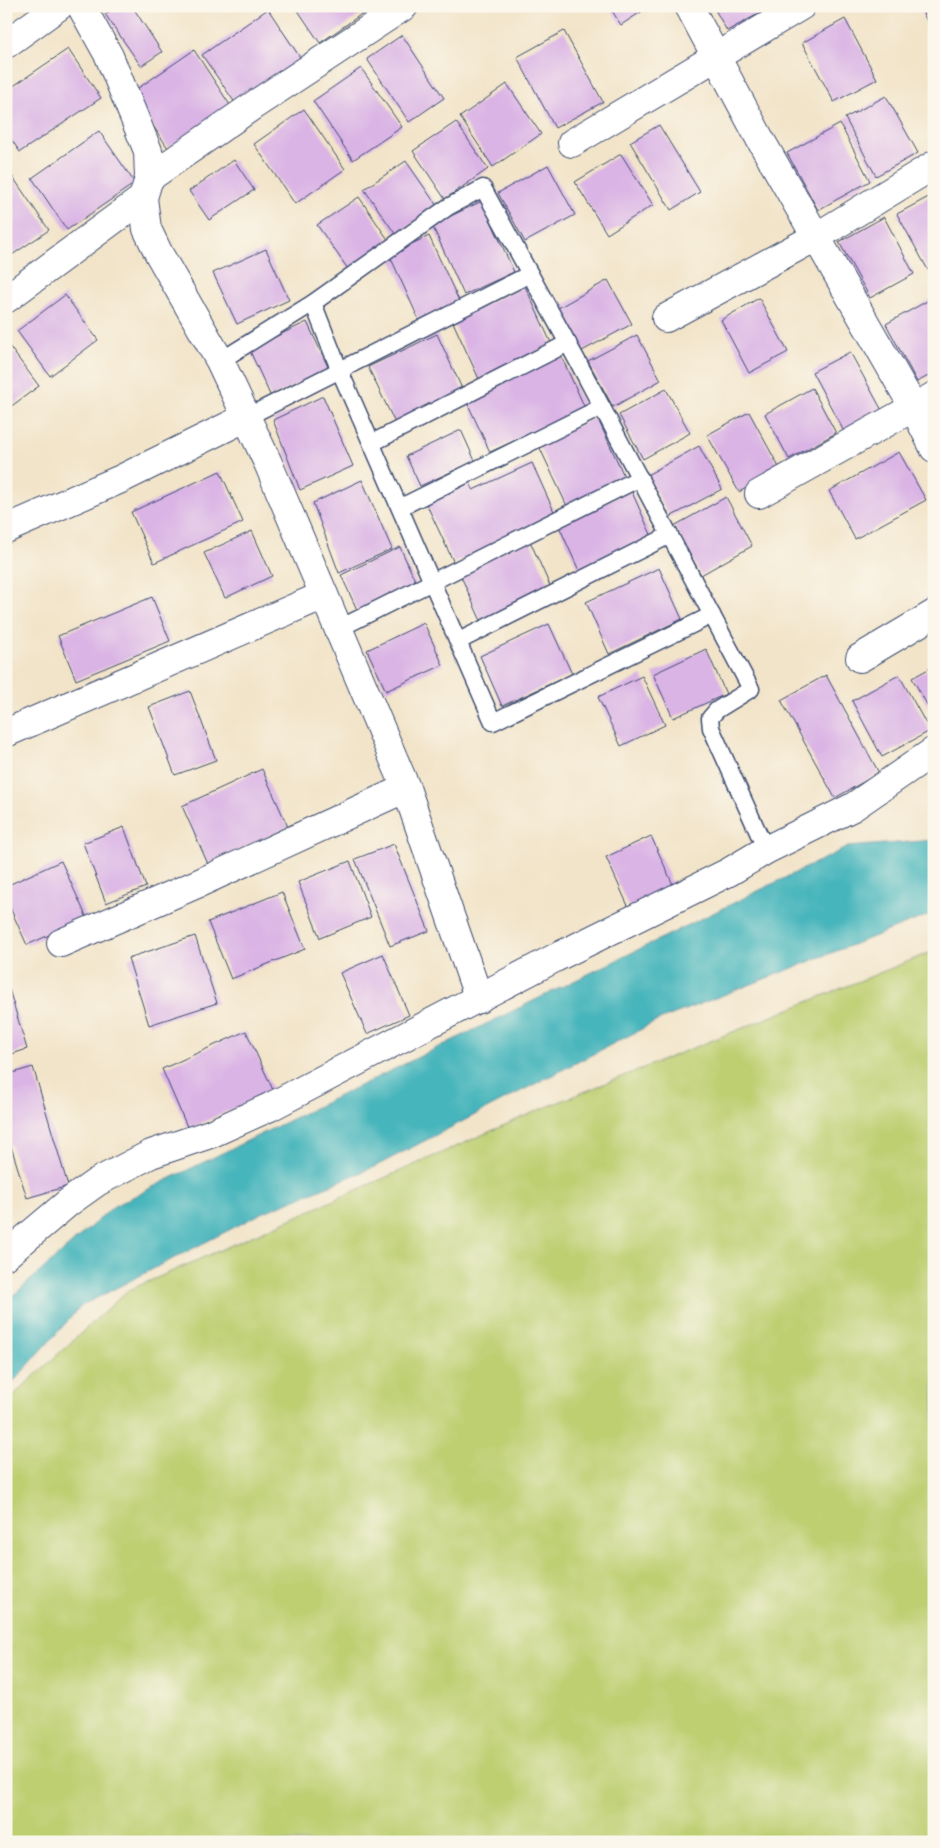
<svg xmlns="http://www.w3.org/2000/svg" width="940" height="1848" viewBox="0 0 940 1848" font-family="Dekko,sans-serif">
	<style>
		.green { fill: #becf72; stroke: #6c7f68 }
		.water { fill: #46b5bc; stroke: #30728d }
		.building { fill: #dab4e5 }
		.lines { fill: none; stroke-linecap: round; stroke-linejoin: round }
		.lane-casing { stroke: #3b4a6e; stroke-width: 19 }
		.street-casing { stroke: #3b4a6e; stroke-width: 30 }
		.lane { stroke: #fff; stroke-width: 16 }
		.street { stroke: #fff; stroke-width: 28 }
	</style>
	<rect width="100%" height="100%" fill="#fbf7ec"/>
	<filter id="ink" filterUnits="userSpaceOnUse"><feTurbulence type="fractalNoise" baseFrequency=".02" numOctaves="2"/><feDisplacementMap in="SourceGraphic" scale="10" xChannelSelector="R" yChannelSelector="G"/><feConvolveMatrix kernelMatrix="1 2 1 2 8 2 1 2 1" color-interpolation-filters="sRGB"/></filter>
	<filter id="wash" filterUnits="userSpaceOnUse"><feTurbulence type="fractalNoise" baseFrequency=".0096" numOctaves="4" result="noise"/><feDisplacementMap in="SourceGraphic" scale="20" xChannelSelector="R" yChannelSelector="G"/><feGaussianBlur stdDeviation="1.12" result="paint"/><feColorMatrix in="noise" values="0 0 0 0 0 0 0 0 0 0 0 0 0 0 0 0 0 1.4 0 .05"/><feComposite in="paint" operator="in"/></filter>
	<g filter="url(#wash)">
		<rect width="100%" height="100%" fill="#f2e4c9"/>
		<path class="green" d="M 934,951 L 934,1842 L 6,1842 L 6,1402 L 127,1291 L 539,1110 Z"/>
		<path class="water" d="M 934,840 L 934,913 L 659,1020 L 374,1167 L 264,1212 L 81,1306 L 6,1390 L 6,1302 L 114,1206 L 848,847 Z"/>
		<g id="blocks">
			<g class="building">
				<path d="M 117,6 L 132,6 L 162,52 L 141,66 L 105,14 Z"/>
				<path d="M 295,6 L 373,6 L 320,43 Z"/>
				<path d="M 609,6 L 650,6 L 621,25 Z"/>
				<path d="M 713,6 L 773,6 L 727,31 Z"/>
				<path d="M 919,6 L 934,6 L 934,34 Z"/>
				<path d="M 268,9 L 305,65 L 240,110 L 202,55 Z"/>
				<path d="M 845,19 L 877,79 L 834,102 L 802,43 Z"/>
				<path d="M 564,31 L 603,102 L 555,128 L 517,57 Z"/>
				<path d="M 402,35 L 444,98 L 409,122 L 367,59 Z"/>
				<path d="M 68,49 L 101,98 L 20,152 L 6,132 L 6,91 Z"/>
				<path d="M 194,50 L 230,105 L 168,148 L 131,93 Z"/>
				<path d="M 361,68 L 402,127 L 353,160 L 313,101 Z"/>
				<path d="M 507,84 L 541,134 L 493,167 L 460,117 Z"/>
				<path d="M 886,96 L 918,153 L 876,176 L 845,118 Z"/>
				<path d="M 304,109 L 345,169 L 295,204 L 254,144 Z"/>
				<path d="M 456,122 L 488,169 L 445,199 L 413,151 Z"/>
				<path d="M 840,124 L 870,181 L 818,210 L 787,153 Z"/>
				<path d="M 659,125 L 700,192 L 671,210 L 630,142 Z"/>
				<path d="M 99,131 L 135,183 L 67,230 L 32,178 Z"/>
				<path d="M 621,154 L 653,205 L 607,234 L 575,182 Z"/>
				<path d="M 234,160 L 254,190 L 209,220 L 189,191 Z"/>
				<path d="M 406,161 L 437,206 L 396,235 L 364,189 Z"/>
				<path d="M 548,165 L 575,215 L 525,242 L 498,193 Z"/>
				<path d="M 6,167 L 49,230 L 6,259 Z"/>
				<path d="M 934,194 L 934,267 L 928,270 L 897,214 Z"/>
				<path d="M 359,197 L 389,241 L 348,269 L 317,225 Z"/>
				<path d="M 482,201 L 514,272 L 464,295 L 432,225 Z"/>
				<path d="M 884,217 L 914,274 L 870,298 L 839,242 Z"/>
				<path d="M 429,236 L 459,301 L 419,320 L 389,254 Z"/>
				<path d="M 266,249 L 289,300 L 237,324 L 213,273 Z"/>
				<path d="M 608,280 L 632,324 L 582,351 L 558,308 Z"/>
				<path d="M 525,286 L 552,345 L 479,379 L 452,320 Z"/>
				<path d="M 65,295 L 98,340 L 50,376 L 17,331 Z"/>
				<path d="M 759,298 L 788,352 L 749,373 L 721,320 Z"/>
				<path d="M 929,300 L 934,309 L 934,373 L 917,382 L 886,324 Z"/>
				<path d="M 307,322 L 329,369 L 271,397 L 249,349 Z"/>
				<path d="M 437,334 L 464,393 L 396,425 L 368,367 Z"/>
				<path d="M 637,335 L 661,380 L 613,407 L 588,361 Z"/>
				<path d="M 6,342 L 39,386 L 6,410 Z"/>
				<path d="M 850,352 L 885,416 L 847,437 L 812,372 Z"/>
				<path d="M 561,356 L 585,408 L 490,452 L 466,400 Z"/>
				<path d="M 812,388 L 836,433 L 789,459 L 765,414 Z"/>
				<path d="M 666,389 L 690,433 L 643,459 L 619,415 Z"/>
				<path d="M 323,396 L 353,466 L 300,490 L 273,420 Z"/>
				<path d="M 749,412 L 780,469 L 739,492 L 707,435 Z"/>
				<path d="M 597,417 L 625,478 L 567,506 L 538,444 Z"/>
				<path d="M 461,430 L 475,461 L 420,486 L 406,456 Z"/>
				<path d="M 699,446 L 722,489 L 670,517 L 647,475 Z"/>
				<path d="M 899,452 L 926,500 L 855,539 L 829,491 Z"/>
				<path d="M 532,463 L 556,516 L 454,563 L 425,501 L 469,480 L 473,490 Z"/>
				<path d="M 220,471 L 243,522 L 154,563 L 131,512 Z"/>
				<path d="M 362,480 L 392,549 L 339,573 L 313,503 Z"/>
				<path d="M 631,490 L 653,539 L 580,573 L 558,524 Z"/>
				<path d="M 726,497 L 752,546 L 701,575 L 674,526 Z"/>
				<path d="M 252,531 L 272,576 L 225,598 L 204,553 Z"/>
				<path d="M 529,539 L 551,588 L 481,621 L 459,572 Z"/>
				<path d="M 400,547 L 418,587 L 359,614 L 341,575 Z"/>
				<path d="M 659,568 L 682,619 L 609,654 L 586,602 Z"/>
				<path d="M 152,597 L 170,641 L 76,680 L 58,636 Z"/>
				<path d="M 424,623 L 443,665 L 386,691 L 367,650 Z"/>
				<path d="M 549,624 L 572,674 L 502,706 L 480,656 Z"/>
				<path d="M 706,649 L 726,694 L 673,718 L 653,674 Z"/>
				<path d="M 934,666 L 934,717 L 912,678 Z"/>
				<path d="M 826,675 L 879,773 L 835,798 L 781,700 Z"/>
				<path d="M 899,675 L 930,731 L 882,757 L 852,701 Z"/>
				<path d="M 642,676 L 665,725 L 621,746 L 598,697 Z"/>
				<path d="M 190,691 L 216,760 L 175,775 L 149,707 Z"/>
				<path d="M 262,769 L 288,827 L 208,864 L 182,806 Z"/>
				<path d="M 124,827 L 146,887 L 106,903 L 83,843 Z"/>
				<path d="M 651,836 L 674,887 L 629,908 L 606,857 Z"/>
				<path d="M 394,844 L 429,931 L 390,946 L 355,859 Z"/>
				<path d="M 61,861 L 87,918 L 27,945 L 6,899 L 6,886 Z"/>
				<path d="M 350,861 L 371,917 L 320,938 L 298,882 Z"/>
				<path d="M 282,892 L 305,949 L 231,979 L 208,922 Z"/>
				<path d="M 195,936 L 217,1003 L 149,1025 L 128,958 Z"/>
				<path d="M 383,954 L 409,1015 L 367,1034 L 340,973 Z"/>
				<path d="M 6,986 L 8,986 L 27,1049 L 6,1056 Z"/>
				<path d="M 246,1031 L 273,1090 L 188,1129 L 162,1069 Z"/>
				<path d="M 33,1067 L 68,1186 L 27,1198 L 6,1130 L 6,1075 Z"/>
			</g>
		</g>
	</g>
	<g filter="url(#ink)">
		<use href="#blocks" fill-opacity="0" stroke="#3b4a6e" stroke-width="1"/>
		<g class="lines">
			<g class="lane-casing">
				<g id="lane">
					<path d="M 313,303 L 339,369 L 493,722 L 712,615"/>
					<path d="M 220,361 L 313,303 L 448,207 L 483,188 L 578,362 L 751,689 L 717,710 L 710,718 L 711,728 L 766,850"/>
					<path d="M 247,417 L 530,274"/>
					<path d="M 372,443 L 568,343"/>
					<path d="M 401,507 L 602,407"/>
					<path d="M 338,629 L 640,478"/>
					<path d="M 459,641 L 670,535"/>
				</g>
			</g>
			<g class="street-casing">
				<g id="street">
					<path d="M 81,6 L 109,56 L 148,151 L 149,178 L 143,198 L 147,229 L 159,254 L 220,361 L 268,463 L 406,788 L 479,999"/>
					<path d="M 689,6 L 760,139 L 914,408 L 934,448"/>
					<path d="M 6,44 L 59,6"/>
					<path d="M 572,143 L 801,6"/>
					<path d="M 149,178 L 254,105 L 404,6"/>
					<path d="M 6,299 L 143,198"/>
					<path d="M 666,318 L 816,237 L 934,165"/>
					<path d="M 759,494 L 934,396"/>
					<path d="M 6,529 L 121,479 L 247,417"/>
					<path d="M 860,658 L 934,614"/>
					<path d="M 6,733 L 324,595"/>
					<path d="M 61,943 L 197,884 L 406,788"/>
					<path d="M 6,1255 L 69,1202 L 97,1182 L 151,1154 L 210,1134 L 270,1107 L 555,958 L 729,872 L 766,850 L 853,807 L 934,751"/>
				</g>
			</g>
			<use href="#lane" class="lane"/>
			<use href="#street" class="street"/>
		</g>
	</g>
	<rect width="940" height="1848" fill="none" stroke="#fbf7ec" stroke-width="25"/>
</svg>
